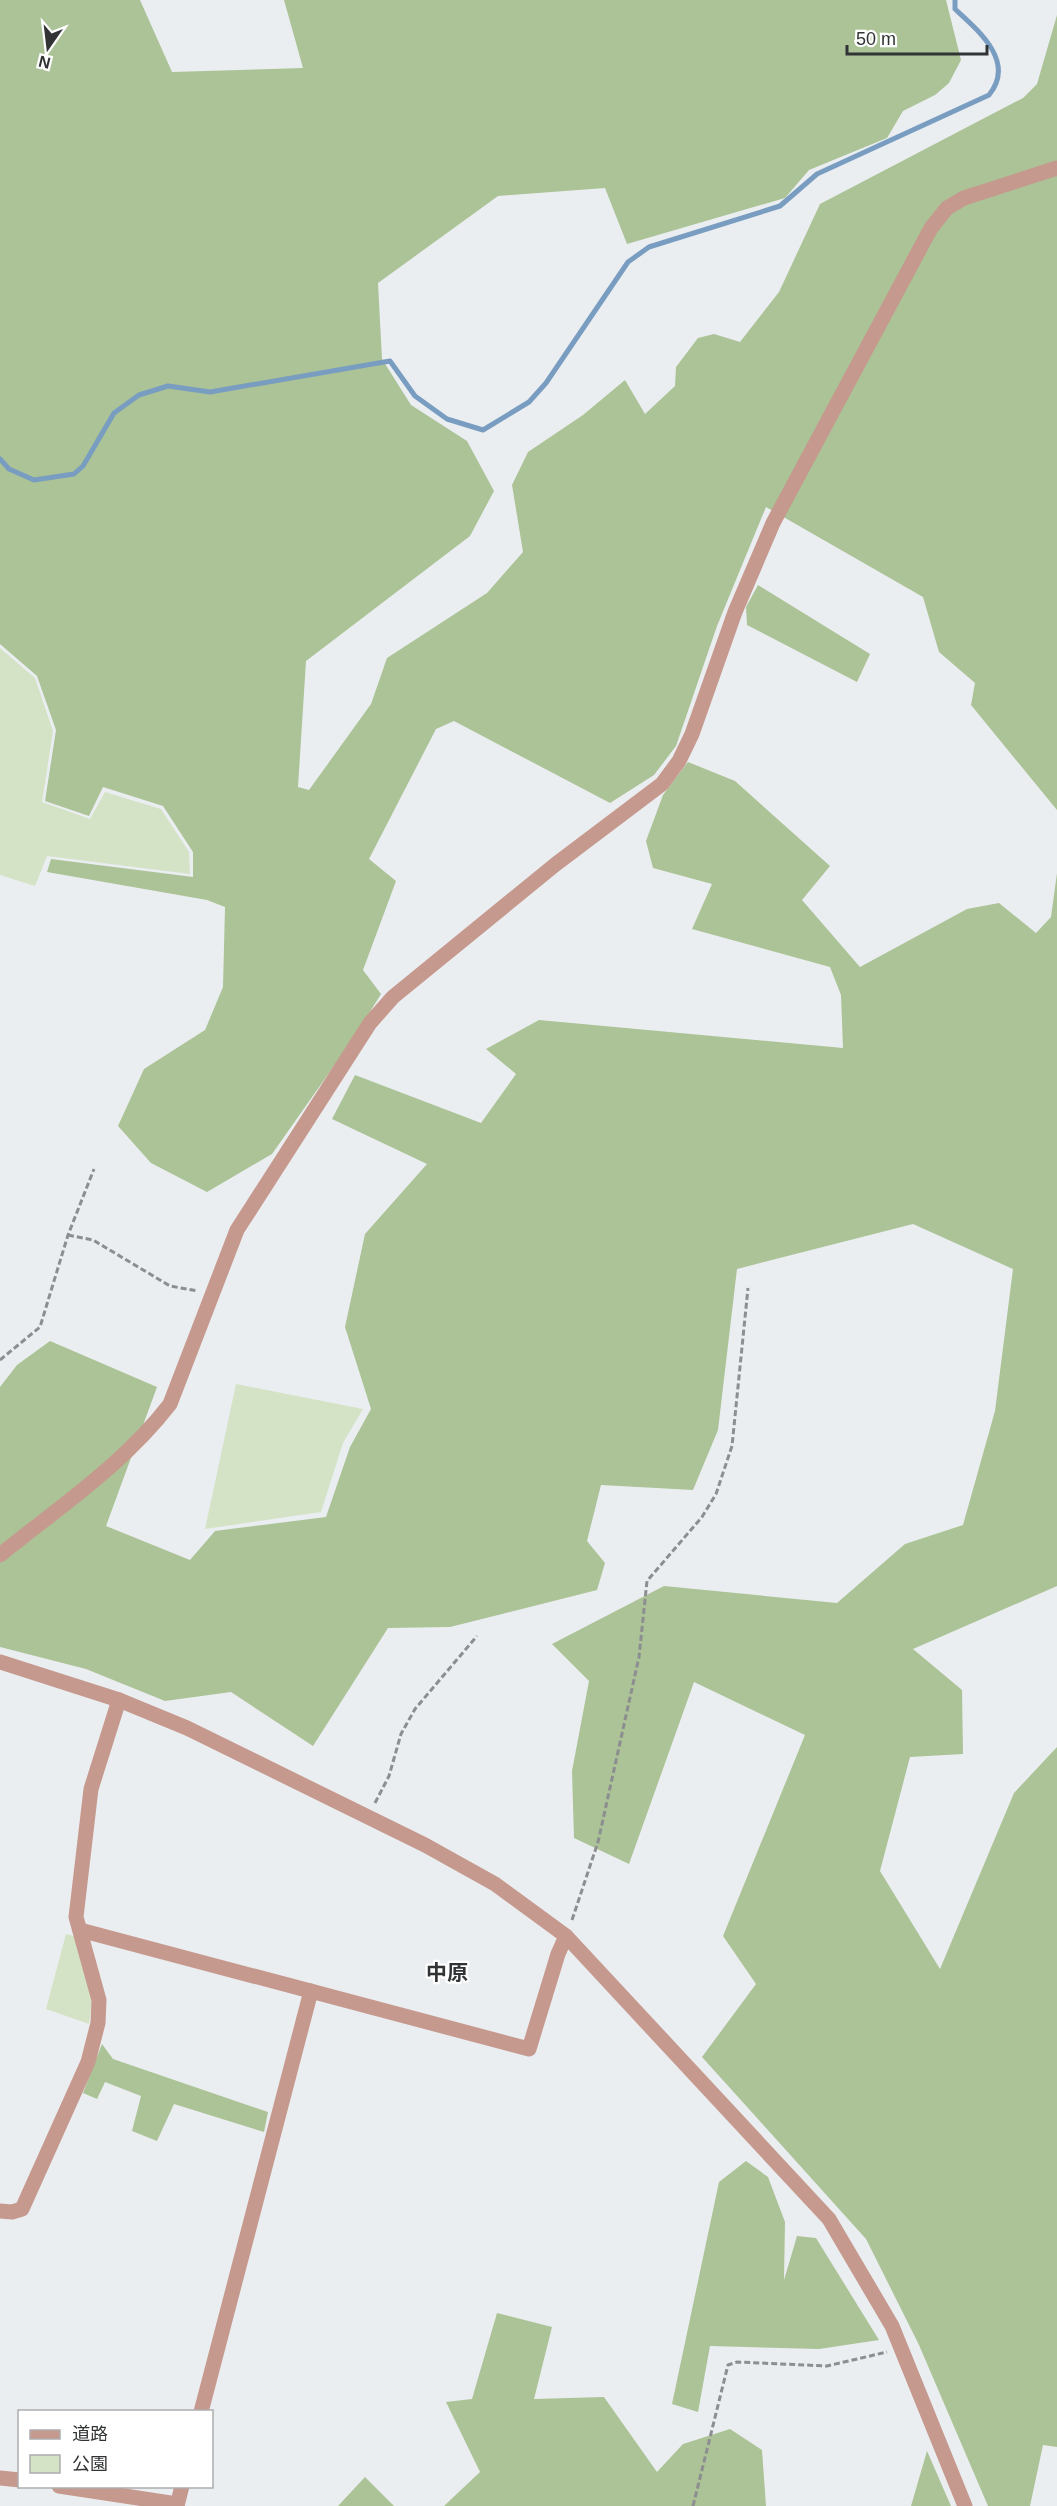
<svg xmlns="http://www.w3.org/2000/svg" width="1057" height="2506" viewBox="0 0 1057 2506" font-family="Arial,'Noto Sans JP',sans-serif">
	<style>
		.green { fill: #d4e3c6 }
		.forest { fill: #abc396 }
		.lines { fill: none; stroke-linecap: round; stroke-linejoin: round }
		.stream { stroke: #799dc1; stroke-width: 5 }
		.path { stroke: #8c8e90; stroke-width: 3; stroke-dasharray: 6 3; stroke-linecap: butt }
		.minor { stroke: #c6998e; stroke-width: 15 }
		.labels { text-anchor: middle; stroke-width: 4.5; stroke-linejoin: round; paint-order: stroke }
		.quarter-label { font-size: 21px; font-weight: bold; fill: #313334; stroke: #fff }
	</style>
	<rect width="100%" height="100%" fill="#ebeef1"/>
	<g class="green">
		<path d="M 0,648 L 35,678 L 53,731 L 42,802 L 90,819 L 105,792 L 161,809 L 189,852 L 190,874 L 47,856 L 35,886 L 0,875 Z"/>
		<path d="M 236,1384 L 363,1409 L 343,1443 L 321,1512 L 205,1529 Z"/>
		<path d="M 66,1934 L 74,1936 L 92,2000 L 89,2024 L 46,2009 Z"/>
	</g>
	<g class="forest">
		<path d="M 0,0 L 140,0 L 172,72 L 303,68 L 284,0 L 946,0 L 961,60 L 949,83 L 935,95 L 903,111 L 887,138 L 809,170 L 785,198 L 627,244 L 605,188 L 498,196 L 378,283 L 382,359 L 411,405 L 467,441 L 494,491 L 470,536 L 306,661 L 298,787 L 309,790 L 371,704 L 387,658 L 487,593 L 523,552 L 512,485 L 528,452 L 583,415 L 625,380 L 645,414 L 675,386 L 676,367 L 698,338 L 714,334 L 740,342 L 779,292 L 820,204 L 1023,98 L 1037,84 L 1057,15 L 1057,810 L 971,705 L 975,683 L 939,652 L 923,597 L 766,507 L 717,626 L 676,746 L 654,775 L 610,803 L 454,721 L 436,729 L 369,859 L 396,881 L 363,970 L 381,994 L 355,1036 L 272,1154 L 207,1192 L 151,1163 L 118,1126 L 144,1069 L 205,1030 L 223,987 L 225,907 L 207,900 L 47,872 L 51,859 L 193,877 L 193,852 L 163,806 L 103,787 L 89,816 L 45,801 L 56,730 L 37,676 L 0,644 Z"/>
		<path d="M 758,585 L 870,654 L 857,682 L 747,625 L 746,607 Z"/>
		<path d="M 688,762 L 735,781 L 830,866 L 802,900 L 860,967 L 967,909 L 999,903 L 1036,933 L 1051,917 L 1057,873 L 1057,1586 L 913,1649 L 962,1690 L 963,1754 L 910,1757 L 880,1871 L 940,1969 L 1014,1793 L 1057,1747 L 1057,2447 L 1043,2445 L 1030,2506 L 988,2506 L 919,2345 L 866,2239 L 702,2057 L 756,1984 L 723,1936 L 805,1735 L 694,1682 L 629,1864 L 574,1838 L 572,1771 L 589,1681 L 552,1644 L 664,1586 L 837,1603 L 905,1544 L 963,1525 L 995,1411 L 1013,1269 L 913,1224 L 737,1269 L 718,1430 L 693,1490 L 601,1485 L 587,1541 L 605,1563 L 597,1590 L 450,1627 L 388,1628 L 313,1746 L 231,1692 L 165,1701 L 86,1669 L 0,1647 L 0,1387 L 17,1365 L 50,1341 L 157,1387 L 106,1526 L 190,1560 L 215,1531 L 326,1517 L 350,1447 L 371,1409 L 345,1327 L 365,1234 L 427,1164 L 332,1119 L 355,1075 L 481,1123 L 516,1074 L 486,1049 L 539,1020 L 843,1048 L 841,995 L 830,967 L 692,929 L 712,884 L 653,868 L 646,841 L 663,795 Z"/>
		<path d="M 102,2044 L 113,2059 L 268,2112 L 264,2132 L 174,2104 L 157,2141 L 132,2131 L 141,2096 L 105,2082 L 97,2099 L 83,2093 Z"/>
		<path d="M 746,2161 L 768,2177 L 785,2222 L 784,2280 L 797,2236 L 816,2238 L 879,2340 L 819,2349 L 710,2346 L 698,2412 L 672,2404 L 719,2182 Z"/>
		<path d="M 497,2313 L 552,2327 L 534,2399 L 604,2397 L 657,2472 L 683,2444 L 730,2429 L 762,2450 L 766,2506 L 444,2506 L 480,2472 L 446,2402 L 472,2399 Z"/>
		<path d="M 927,2451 L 951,2506 L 911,2506 Z"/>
		<path d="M 365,2477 L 394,2506 L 338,2506 Z"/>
	</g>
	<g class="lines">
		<path class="stream" d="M 0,459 L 9,469 L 34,480 L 74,474 L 83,466 L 114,413 L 139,395 L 168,386 L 210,392 L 390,361 L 415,396 L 447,419 L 483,430 L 529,402 L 546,383 L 628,262 L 649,247 L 780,206 L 817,174 L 989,95 C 1016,62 979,31 955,9 L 955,0"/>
		<g class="path">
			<path d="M 68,1235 L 93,1240 L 170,1286 L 198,1291"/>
			<path d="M 0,1360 L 40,1327 L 68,1235 L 94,1169"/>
			<path d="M 375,1803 L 389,1776 L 401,1734 L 415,1709 L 477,1636"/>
			<path d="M 572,1920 L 598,1842 L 639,1657 L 647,1581 L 702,1517 L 716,1494 L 732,1446 L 748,1288"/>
			<path d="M 693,2506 L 728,2365 L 737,2362 L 827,2366 L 887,2352"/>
		</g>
		<g class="minor">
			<path d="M 0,1555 C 58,1508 124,1464 170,1404 L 237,1230 L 370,1023 L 393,997 L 556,864 L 662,784 L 679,761 L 692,734 L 735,612 L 773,523 L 931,228 L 947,208 L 964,198 L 1057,168"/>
			<path d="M 0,1662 L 119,1700 L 187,1728 L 425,1845 L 495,1884 L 566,1936 L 829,2219 L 892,2326 L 965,2506"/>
			<path d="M 80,1930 L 529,2049 L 558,1954 L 566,1936"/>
			<path d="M 0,2211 L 12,2212 L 22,2209 L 88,2062 L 98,2023 L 99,2000 L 76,1917 L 91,1789 L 119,1700"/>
			<path d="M 201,2412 L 311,1991"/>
			<path d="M 0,2478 L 20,2480"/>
			<path d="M 59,2486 L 177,2504"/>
			<path d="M 177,2506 L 182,2486"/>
		</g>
	</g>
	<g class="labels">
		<g class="quarter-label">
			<text x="447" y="1980">中原</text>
		</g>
	</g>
	<rect x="18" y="2410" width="195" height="78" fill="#ffffff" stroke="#adadae" stroke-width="1.5"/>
	<rect x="30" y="2430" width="30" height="9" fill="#c6998e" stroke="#adadae" stroke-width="1.5"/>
	<text x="72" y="2440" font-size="18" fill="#313334">道路</text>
	<rect x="30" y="2455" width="30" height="18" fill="#d4e3c6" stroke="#adadae" stroke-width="1.5"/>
	<text x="72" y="2470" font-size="18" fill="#313334">公園</text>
	<g transform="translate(48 48) rotate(194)" stroke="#ffffff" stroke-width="4.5" paint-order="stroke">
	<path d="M0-4.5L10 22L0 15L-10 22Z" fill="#313334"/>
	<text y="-9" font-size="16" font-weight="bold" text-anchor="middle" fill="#313334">N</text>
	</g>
	<path d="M847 45v9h140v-9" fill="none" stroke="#313334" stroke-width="3"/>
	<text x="856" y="45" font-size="18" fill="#313334" stroke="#ffffff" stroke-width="4.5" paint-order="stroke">50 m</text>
</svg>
